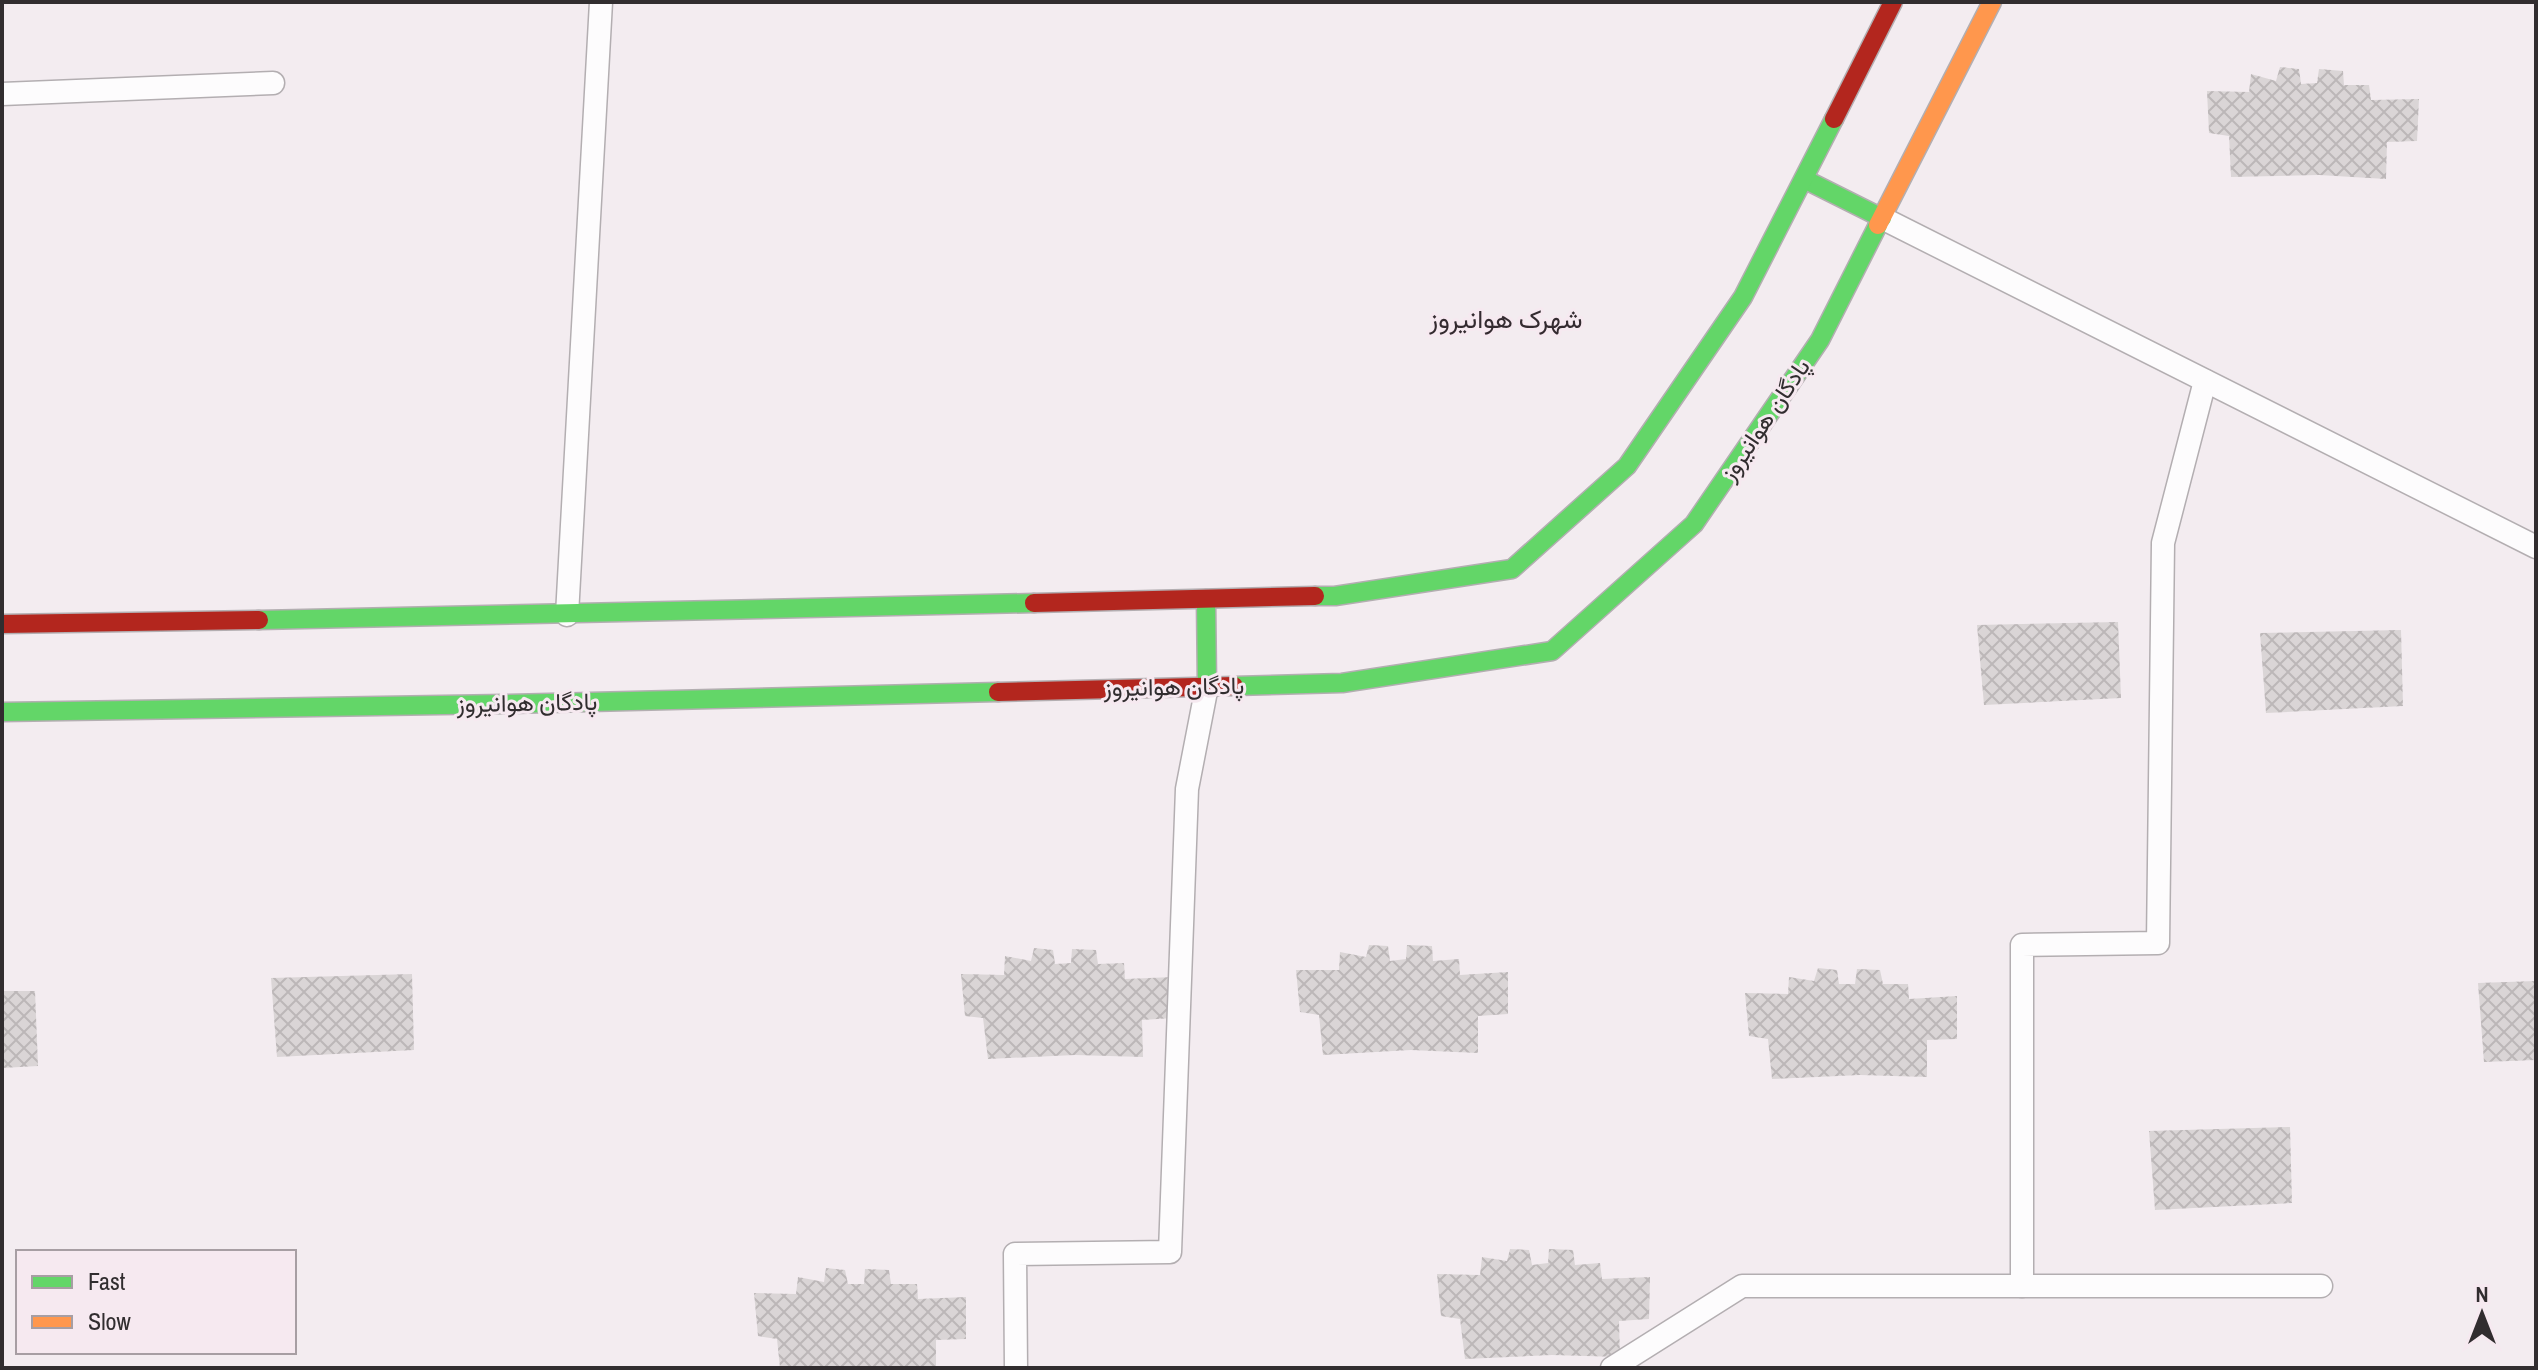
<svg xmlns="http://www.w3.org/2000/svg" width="2538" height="1370" viewBox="0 0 2538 1370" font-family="'Archivo Narrow',Vazirmatn,sans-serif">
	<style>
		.building { fill: url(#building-cross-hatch) }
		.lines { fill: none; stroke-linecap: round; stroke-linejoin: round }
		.lane-casing { stroke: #b3aeb1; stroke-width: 25 }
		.fast-casing { stroke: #b3aeb1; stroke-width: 21 }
		.slow-casing { stroke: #b3aeb1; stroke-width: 21 }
		.jam-casing { stroke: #b3aeb1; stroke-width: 21 }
		.lane { stroke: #fdfcfd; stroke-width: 22 }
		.fast { stroke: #63d668; stroke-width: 18 }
		.slow { stroke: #ff974d; stroke-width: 18 }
		.jam { stroke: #b3261e; stroke-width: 18 }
		.labels { text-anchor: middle; stroke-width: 6; stroke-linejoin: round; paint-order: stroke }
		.street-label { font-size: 24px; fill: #312d2f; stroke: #f6e9f0 }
		.neighbourhood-label { font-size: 26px; fill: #342b30; stroke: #f6e9f0 }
	</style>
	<defs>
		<pattern id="building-cross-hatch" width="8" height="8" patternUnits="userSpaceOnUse" patternTransform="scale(2)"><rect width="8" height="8" fill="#dad5d6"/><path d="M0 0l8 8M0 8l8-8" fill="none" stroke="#bcb7b8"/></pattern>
	</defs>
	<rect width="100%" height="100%" fill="#f3ecf0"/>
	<g class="building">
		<path d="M 2280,67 L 2299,69 L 2301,84 L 2317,83 L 2319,69 L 2343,71 L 2344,85 L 2369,85 L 2371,100 L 2419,99 L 2417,141 L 2387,142 L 2386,179 L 2319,175 L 2231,177 L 2229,136 L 2209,133 L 2207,91 L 2249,92 L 2251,74 L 2276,81 Z"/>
		<path d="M 2118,622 L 2121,698 L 1984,705 L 1977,625 Z"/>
		<path d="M 2401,630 L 2403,706 L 2266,713 L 2260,633 Z"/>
		<path d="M 1369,945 L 1388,946 L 1390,961 L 1406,959 L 1407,945 L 1432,946 L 1433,961 L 1459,959 L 1460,975 L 1508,972 L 1508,1014 L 1478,1016 L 1478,1053 L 1411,1050 L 1323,1055 L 1319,1015 L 1300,1012 L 1296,970 L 1339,970 L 1340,952 L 1366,957 Z"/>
		<path d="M 1034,948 L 1053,950 L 1055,964 L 1071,963 L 1072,949 L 1096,950 L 1098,964 L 1124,963 L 1125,979 L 1173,977 L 1173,1018 L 1142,1020 L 1143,1057 L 1075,1055 L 988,1059 L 983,1018 L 965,1016 L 961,974 L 1004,975 L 1005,956 L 1031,961 Z"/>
		<path d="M 1818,968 L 1837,970 L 1839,984 L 1855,984 L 1857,969 L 1880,970 L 1883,984 L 1908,984 L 1909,999 L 1957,996 L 1957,1039 L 1927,1040 L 1927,1077 L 1860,1075 L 1772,1079 L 1768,1039 L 1749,1036 L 1745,993 L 1788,994 L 1789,977 L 1814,981 Z"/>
		<path d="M 412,974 L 414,1050 L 277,1057 L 271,978 Z"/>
		<path d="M 2536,981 L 2536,1060 L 2484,1062 L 2478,983 Z"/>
		<path d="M 2,991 L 35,991 L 38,1066 L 2,1068 Z"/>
		<path d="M 2290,1127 L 2292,1203 L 2155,1210 L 2149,1131 Z"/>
		<path d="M 1510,1249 L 1529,1250 L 1532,1265 L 1548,1263 L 1549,1249 L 1573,1250 L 1575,1265 L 1600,1263 L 1602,1279 L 1650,1277 L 1649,1319 L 1619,1321 L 1620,1357 L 1552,1355 L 1465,1359 L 1460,1319 L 1441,1316 L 1437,1274 L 1480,1275 L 1482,1257 L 1507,1261 Z"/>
		<path d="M 826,1268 L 845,1270 L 848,1284 L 864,1284 L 865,1269 L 889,1270 L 891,1284 L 917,1284 L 918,1299 L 966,1297 L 966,1339 L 936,1340 L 936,1368 L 780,1368 L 777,1339 L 758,1336 L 754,1293 L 796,1294 L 798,1277 L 824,1282 Z"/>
	</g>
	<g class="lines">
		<g class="lane-casing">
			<g id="lane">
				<path d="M 2,94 L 273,83"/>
				<path d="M 1882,218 L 2536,547"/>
				<path d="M 567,615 L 601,2"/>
				<path d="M 2022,1286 L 2022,945 L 2158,943 L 2163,543 L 2205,381"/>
				<path d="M 1016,1368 L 1015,1254 L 1170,1252 L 1187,789 L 1207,686"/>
				<path d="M 1612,1368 L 1742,1286 L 2321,1286"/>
			</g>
		</g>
		<g class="fast-casing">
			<g id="fast">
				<path d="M 1804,179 L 1882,218"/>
				<path d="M 1315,596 L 1335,596 L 1512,569 L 1627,466 L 1743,297 L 1834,119"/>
				<path d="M 1206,599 L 1207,686"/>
				<path d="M 259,620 L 1034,603"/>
				<path d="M 1234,686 L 1342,683 L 1552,651 L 1694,524 L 1820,340 L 1878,225"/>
				<path d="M 2,712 L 505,704 L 998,692"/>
			</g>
		</g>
		<g class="slow-casing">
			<path id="slow" d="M 1878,225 L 1992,2"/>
		</g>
		<g class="jam-casing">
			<g id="jam">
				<path d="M 1834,119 L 1893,2"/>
				<path d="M 1034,603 L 1315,596"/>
				<path d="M 2,624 L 259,620"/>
				<path d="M 998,692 L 1234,686"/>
			</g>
		</g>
		<use href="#lane" class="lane"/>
		<use href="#fast" class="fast"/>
		<use href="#slow" class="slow"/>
		<use href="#jam" class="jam"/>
	</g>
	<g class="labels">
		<g class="street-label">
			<text transform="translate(1765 420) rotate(-56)" y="8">پادگان هوانیروز</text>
			<text transform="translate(1174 687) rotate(-1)" y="8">پادگان هوانیروز</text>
			<text transform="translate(527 703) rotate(-1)" y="8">پادگان هوانیروز</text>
		</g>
		<g class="neighbourhood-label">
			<text x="1506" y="328">شهرک هوانیروز</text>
		</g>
	</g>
	<rect width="2538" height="1370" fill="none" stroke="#312d2f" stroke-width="8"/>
	<rect x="16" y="1250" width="280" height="104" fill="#f6e9f0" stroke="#a79ea3" stroke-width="2"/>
	<rect x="32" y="1276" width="40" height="12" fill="#63d668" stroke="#a79ea3" stroke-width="2"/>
	<text x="88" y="1290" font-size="24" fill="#312d2f">Fast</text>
	<rect x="32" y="1316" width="40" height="12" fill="#ff974d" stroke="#a79ea3" stroke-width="2"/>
	<text x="88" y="1330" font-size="24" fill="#312d2f">Slow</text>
	<g transform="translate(2482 1314)" stroke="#f6e9f0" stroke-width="6" paint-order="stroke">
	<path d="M0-6L14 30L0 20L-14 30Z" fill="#312d2f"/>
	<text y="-12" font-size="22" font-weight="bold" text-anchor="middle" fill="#312d2f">N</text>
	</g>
</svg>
